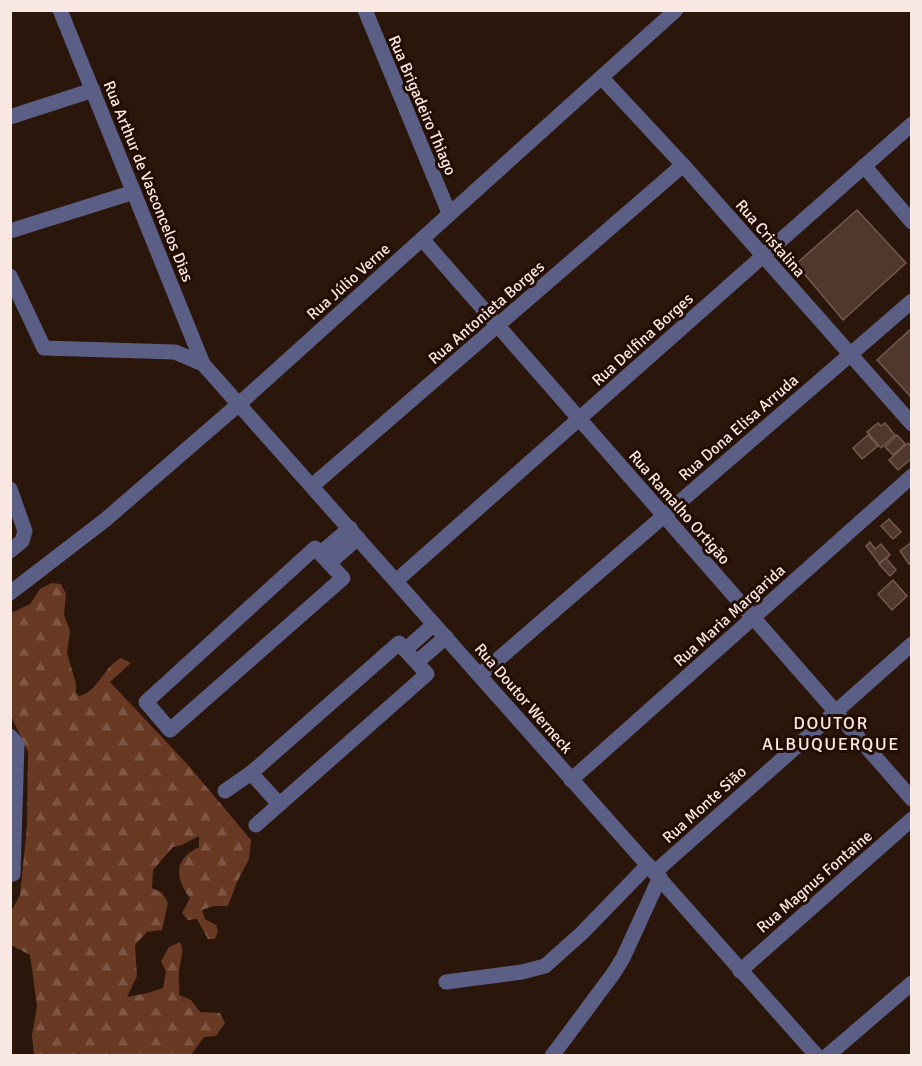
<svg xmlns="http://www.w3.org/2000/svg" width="922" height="1066" viewBox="0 0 922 1066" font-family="Signika,sans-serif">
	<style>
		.forest { fill: url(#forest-firs) }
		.building { fill: #50382d; stroke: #755a4f; stroke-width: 1.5 }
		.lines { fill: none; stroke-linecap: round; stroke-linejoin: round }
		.minor { stroke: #5c5f85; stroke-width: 15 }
		.labels { text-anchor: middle; stroke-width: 6; stroke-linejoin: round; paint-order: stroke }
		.street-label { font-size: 16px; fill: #f8e8e1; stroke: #210d04 }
		.neighbourhood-label { font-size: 18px; letter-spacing: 1.5px; fill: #f8e8e1; stroke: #210d04 }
	</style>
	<defs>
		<pattern id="forest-firs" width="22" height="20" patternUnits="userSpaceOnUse" patternTransform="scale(1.5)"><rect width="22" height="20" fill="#683923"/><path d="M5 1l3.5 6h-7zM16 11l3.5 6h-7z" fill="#7e5643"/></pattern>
	</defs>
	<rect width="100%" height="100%" fill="#2b160c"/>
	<path class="forest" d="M 52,583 L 61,584 L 66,594 L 64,615 L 70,631 L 67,653 L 76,684 L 76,693 L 79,696 C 98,692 104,666 121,658 L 131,663 L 110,682 L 188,765 L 251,840 L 249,859 L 237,882 L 228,906 L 213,906 L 202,910 L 205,919 L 216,925 L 218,931 L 215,939 L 208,939 L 197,919 L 188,920 L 182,913 L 190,898 C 175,878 173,860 199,847 L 199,836 L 182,845 L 173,847 L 153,870 L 152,888 L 162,893 L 168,903 L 162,930 L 147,932 L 135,945 L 137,976 L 127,997 L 148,993 L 163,988 L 166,972 L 161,961 L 169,947 L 180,942 C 185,952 180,961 179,971 C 178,979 180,986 179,995 L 191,1000 L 200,1012 L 220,1013 L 225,1023 L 216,1036 L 204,1037 L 191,1055 L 34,1055 L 32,1036 L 37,1006 L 30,955 L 11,945 L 11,909 L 13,908 L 20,895 L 27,826 L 28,752 L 11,716 L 11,613 L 30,604 L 40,589 Z"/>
	<g class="building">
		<path d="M 857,210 L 906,263 L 843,320 L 796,264 Z"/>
		<path d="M 912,328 L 912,398 L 877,360 Z"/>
		<path d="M 878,423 L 881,426 L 885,423 L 895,435 L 881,448 L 867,432 Z"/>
		<path d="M 868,435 L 878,446 L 862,459 L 853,448 Z"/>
		<path d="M 897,435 L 905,444 L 893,455 L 885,447 Z"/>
		<path d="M 908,443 L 912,447 L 912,458 L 898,470 L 889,460 Z"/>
		<path d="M 889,519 L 901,532 L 893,539 L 881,526 Z"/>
		<path d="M 870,542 L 875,549 L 881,544 L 890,555 L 879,563 L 866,546 Z"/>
		<path d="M 912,542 L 912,562 L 909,564 L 900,551 Z"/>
		<path d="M 886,558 L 896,570 L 890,576 L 879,564 Z"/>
		<path d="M 893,580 L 907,596 L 892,610 L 878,594 Z"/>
	</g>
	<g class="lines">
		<g class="minor">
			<path d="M 60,10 L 203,364"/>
			<path d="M 365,10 L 449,213"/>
			<path d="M 602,78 L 683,165 L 912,424"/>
			<path d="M 10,117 L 93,90"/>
			<path d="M 864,166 L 912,222"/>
			<path d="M 10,231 L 134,192"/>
			<path d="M 422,239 L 912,799"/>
			<path d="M 10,276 L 44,348 L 175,352 L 203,364 L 817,1056"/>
			<path d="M 312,486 L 683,165"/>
			<path d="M 10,489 L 25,531 L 22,541 L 10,551"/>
			<path d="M 315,548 L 343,578 L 170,730 L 146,702 Z"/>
			<path d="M 321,553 L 350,528"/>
			<path d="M 329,563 L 358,538"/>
			<path d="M 396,581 L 912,124"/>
			<path d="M 10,593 L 105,520 L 239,404 L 676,10"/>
			<path d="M 405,650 L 434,624"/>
			<path d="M 417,662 L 446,637"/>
			<path d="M 480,675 L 912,301"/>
			<path d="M 10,736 L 17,744 L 13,874 L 10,875"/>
			<path d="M 251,773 L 279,804"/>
			<path d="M 571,780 L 912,476"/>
			<path d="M 225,791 L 251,773 L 399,643 L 427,674 L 256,825"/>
			<path d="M 655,872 L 912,644"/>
			<path d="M 740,971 L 912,819"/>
			<path d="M 446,982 L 522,972 L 545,966 L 582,933 L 648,865"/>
			<path d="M 552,1056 L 613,974 L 623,958 L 660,877"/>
			<path d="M 827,1056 L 912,983"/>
		</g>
	</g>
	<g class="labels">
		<g class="street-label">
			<text transform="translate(423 105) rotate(67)" y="6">Rua Brigadeiro Thiago</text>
			<text transform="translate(149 181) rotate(68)" y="6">Rua Arthur de Vasconcelos Dias</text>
			<text transform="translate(771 238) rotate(49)" y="6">Rua Cristalina</text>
			<text transform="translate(348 281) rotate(-42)" y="6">Rua Júlio Verne</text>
			<text transform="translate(486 312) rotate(-41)" y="6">Rua Antonieta Borges</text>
			<text transform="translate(642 339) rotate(-42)" y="6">Rua Delfina Borges</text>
			<text transform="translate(738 427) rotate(-41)" y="6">Rua Dona Elisa Arruda</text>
			<text transform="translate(680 507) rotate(49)" y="6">Rua Ramalho Ortigão</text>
			<text transform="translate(729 615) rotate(-42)" y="6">Rua Maria Margarida</text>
			<text transform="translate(524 698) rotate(49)" y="6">Rua Doutor Werneck</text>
			<text transform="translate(704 804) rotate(-42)" y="6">Rua Monte Sião</text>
			<text transform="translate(814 881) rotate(-41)" y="6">Rua Magnus Fontaine</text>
		</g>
		<g class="neighbourhood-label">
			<text x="831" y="729">DOUTOR<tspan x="831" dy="21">ALBUQUERQUE</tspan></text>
		</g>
	</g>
	<rect width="922" height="1066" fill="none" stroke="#f8e8e1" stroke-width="24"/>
</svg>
